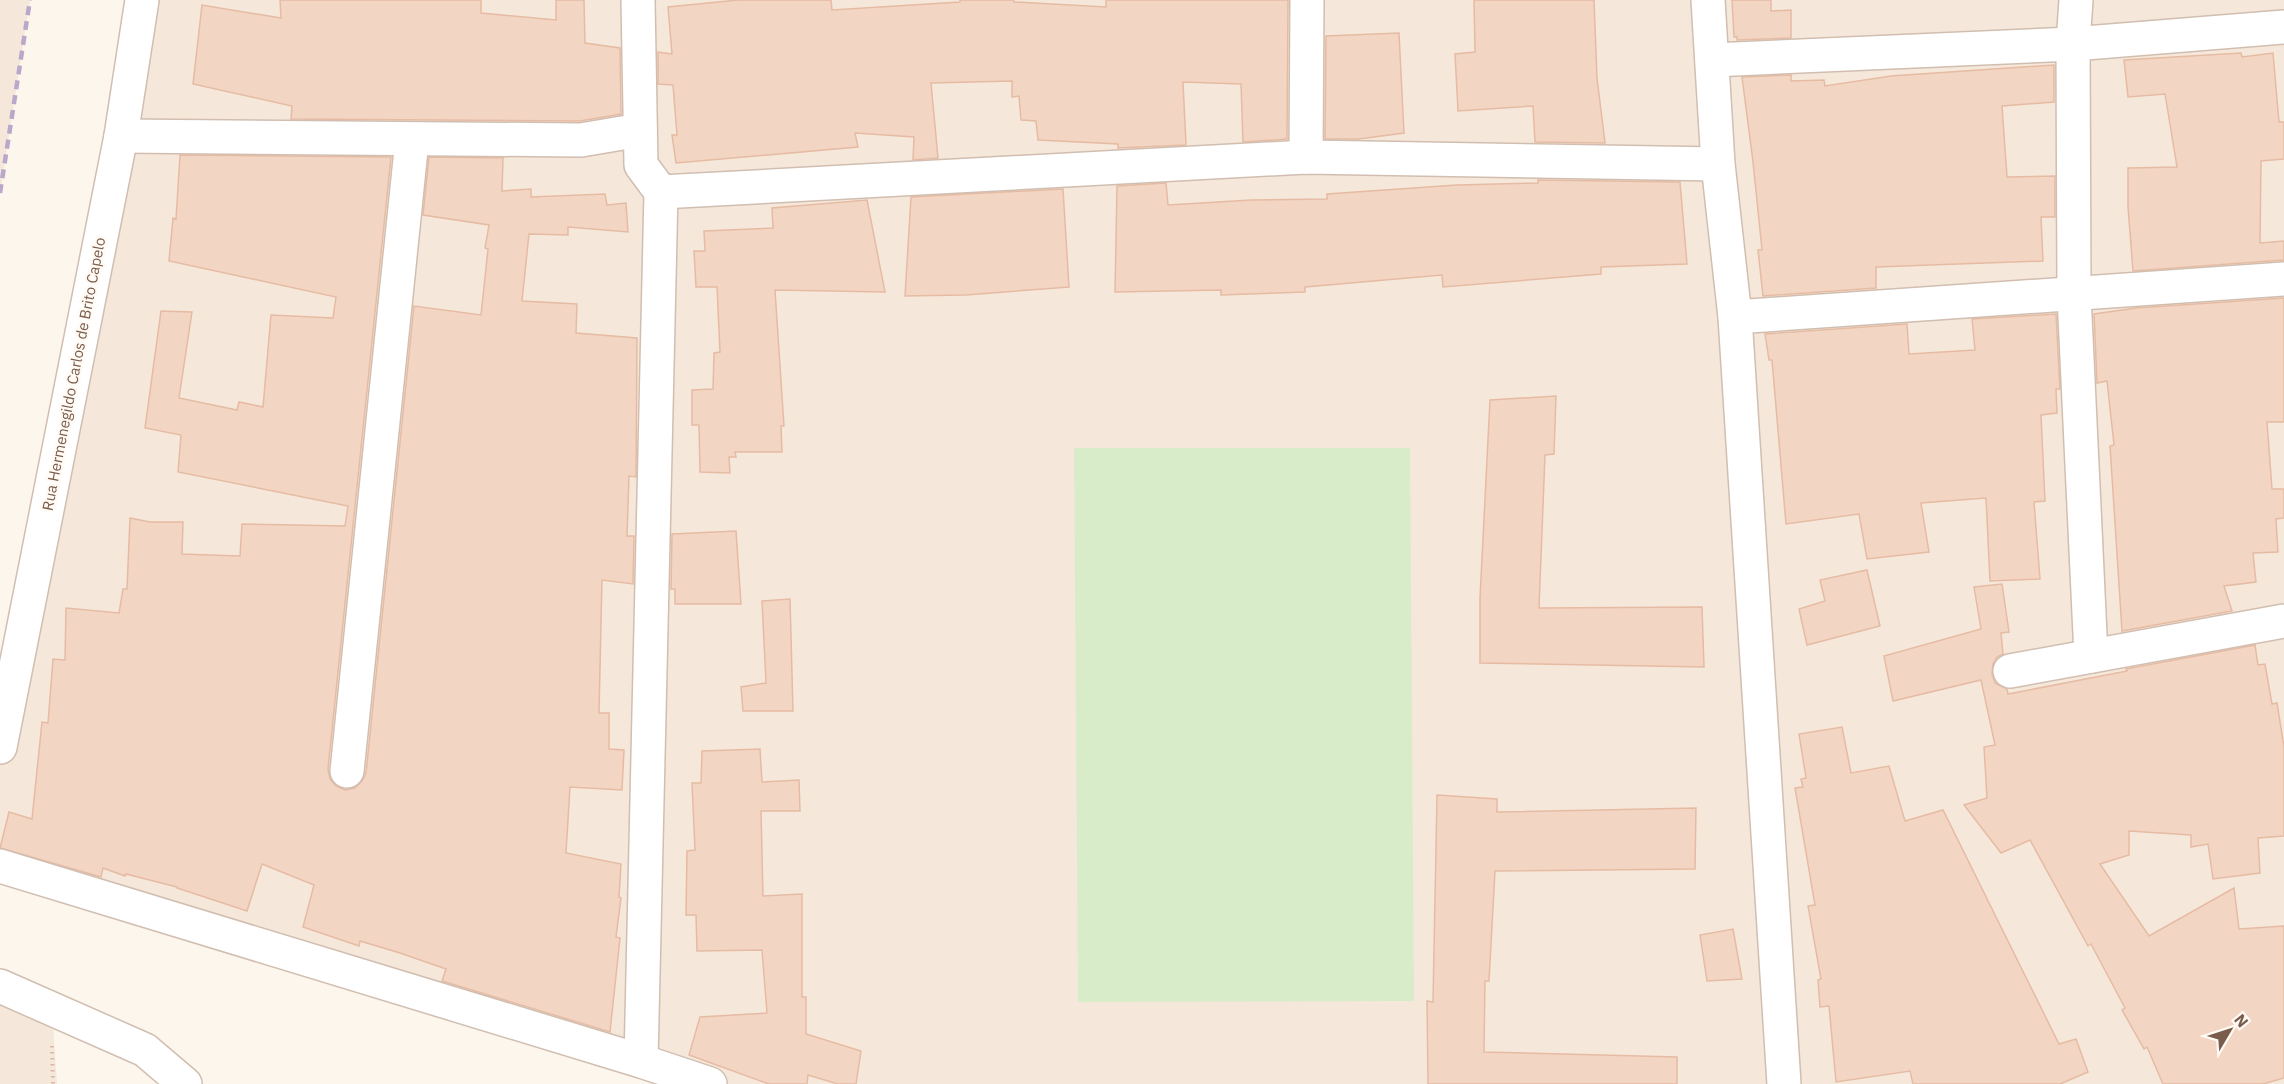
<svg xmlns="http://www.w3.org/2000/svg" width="2284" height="1084" viewBox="0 0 2284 1084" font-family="'IBM Plex Sans',sans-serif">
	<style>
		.residential { fill: #f5e8da }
		.green { fill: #d8ecc9 }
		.building { fill: #f3d5c3; stroke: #e6bba3; stroke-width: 1.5 }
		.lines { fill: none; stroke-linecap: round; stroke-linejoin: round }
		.minor-casing { stroke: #d1beb0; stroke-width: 36 }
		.path { stroke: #d9b8a5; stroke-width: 4; stroke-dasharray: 1.5 4.5; stroke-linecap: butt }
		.minor { stroke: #fff; stroke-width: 33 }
		.rail { stroke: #b9a8c9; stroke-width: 4.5; stroke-dasharray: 9 6; stroke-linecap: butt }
		.labels { text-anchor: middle; stroke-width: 5; stroke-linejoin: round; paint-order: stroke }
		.street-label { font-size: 15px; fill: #7a5c4d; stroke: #fffaf3 }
	</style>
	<rect width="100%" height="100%" fill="#fdf6ec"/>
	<g class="residential">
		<path d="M 0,0 L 30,0 L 0,193 Z"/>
		<path d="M 142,0 L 2284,0 L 2284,1084 L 710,1084 L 0,866 L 0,747 Z"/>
		<path d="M 0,990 L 52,1009 L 57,1084 L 0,1084 Z"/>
	</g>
	<path class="green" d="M 1074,448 L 1410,448 L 1414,1001 L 1078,1002 Z"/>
	<g class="building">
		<path d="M 280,0 L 481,0 L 481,13 L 556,20 L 556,0 L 584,0 L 585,43 L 620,48 L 621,114 L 580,121 L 291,119 L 292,106 L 193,84 L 202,5 L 281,18 Z"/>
		<path d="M 738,0 L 831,0 L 832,10 L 960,2 L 960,0 L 1014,0 L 1014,2 L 1106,7 L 1106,0 L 1288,0 L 1287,139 L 1243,142 L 1241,84 L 1183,82 L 1186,145 L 1118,148 L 1118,144 L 1038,140 L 1036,121 L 1021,120 L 1019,96 L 1012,97 L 1012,81 L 931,83 L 938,158 L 913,160 L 914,137 L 855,133 L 858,147 L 676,163 L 672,135 L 677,135 L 673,85 L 658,84 L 658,52 L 672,54 L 668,7 Z"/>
		<path d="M 1474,0 L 1594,0 L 1597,78 L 1605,143 L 1535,142 L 1533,106 L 1458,111 L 1455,54 L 1475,52 Z"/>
		<path d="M 1732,0 L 1771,0 L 1771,11 L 1791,10 L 1791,38 L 1737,40 L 1737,37 L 1734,37 Z"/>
		<path d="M 1399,33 L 1404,133 L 1359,139 L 1325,139 L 1326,36 Z"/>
		<path d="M 2241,53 L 2242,57 L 2273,53 L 2279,122 L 2284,122 L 2284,159 L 2261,161 L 2260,243 L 2284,241 L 2284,260 L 2133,271 L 2128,207 L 2128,168 L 2177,167 L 2165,94 L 2128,97 L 2124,60 Z"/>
		<path d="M 2054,65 L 2054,102 L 2002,106 L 2007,177 L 2055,176 L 2055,217 L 2041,217 L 2043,261 L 1876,267 L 1876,288 L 1763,296 L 1758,250 L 1762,250 L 1753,162 L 1742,77 L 1791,75 L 1791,81 L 1824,80 L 1825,86 L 1891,76 Z"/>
		<path d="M 180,155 L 391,157 L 328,769 L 330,779 L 336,786 L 345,790 L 355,788 L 362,781 L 366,773 L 414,306 L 481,315 L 488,249 L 485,248 L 489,225 L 423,215 L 429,157 L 503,158 L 502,191 L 531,189 L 531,197 L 605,194 L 607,205 L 626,203 L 628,232 L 568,227 L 568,235 L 529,234 L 522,301 L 577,304 L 576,333 L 637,338 L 636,477 L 629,476 L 627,536 L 634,536 L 633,584 L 602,580 L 599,713 L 609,713 L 609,749 L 624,750 L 622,790 L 570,787 L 566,853 L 621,864 L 619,897 L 621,898 L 616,937 L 620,938 L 610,1032 L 442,981 L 446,969 L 400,953 L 360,941 L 359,946 L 303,927 L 314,885 L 262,864 L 247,911 L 177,888 L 177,887 L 126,874 L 125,876 L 103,868 L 101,877 L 0,848 L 9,812 L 32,819 L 42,722 L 48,723 L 53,659 L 65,660 L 66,608 L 119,613 L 123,589 L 127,589 L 130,518 L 150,522 L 183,522 L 182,554 L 240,556 L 242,524 L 345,526 L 348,506 L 178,472 L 181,435 L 145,428 L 161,311 L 192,312 L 179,398 L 237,410 L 239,402 L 263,407 L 271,315 L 333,318 L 336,297 L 169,261 L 173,218 L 176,219 Z"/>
		<path d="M 1538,180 L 1680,182 L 1687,264 L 1601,267 L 1601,274 L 1443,287 L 1442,275 L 1305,287 L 1305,292 L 1221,295 L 1221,290 L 1115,292 L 1117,186 L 1166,183 L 1168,205 L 1251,200 L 1327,199 L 1327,194 L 1457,185 L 1538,183 Z"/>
		<path d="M 1063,189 L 1069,287 L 966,295 L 905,296 L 911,197 Z"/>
		<path d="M 867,200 L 885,292 L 775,290 L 784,426 L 781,426 L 782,452 L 735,452 L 736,457 L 729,457 L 730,473 L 700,472 L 699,425 L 692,425 L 692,390 L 713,389 L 714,353 L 720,352 L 717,287 L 696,287 L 694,251 L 705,251 L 704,231 L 773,228 L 772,208 Z"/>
		<path d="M 2284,298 L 2284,422 L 2267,422 L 2272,489 L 2284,489 L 2284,518 L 2276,519 L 2278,552 L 2253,553 L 2256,582 L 2224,586 L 2232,611 L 2122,631 L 2110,446 L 2114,445 L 2107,381 L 2097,383 L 2094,314 L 2136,308 Z"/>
		<path d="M 2056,314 L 2060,389 L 2056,389 L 2057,413 L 2041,415 L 2045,501 L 2034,502 L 2040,579 L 1990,581 L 1986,498 L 1921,503 L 1929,552 L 1867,559 L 1859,514 L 1786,524 L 1772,360 L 1769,360 L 1765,334 L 1907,324 L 1909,354 L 1975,350 L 1972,319 Z"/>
		<path d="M 1556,396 L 1554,454 L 1545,455 L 1539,608 L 1702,607 L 1704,667 L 1480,663 L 1480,598 L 1490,400 Z"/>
		<path d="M 736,531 L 741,604 L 675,604 L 675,589 L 671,589 L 672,534 Z"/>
		<path d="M 1867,570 L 1880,626 L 1807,645 L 1799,609 L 1825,601 L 1820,580 Z"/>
		<path d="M 2002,584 L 2009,632 L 2001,633 L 2003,654 L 1997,657 L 1993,664 L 1992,674 L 1995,683 L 2007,689 L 2008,694 L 2127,671 L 2126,669 L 2255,645 L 2258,665 L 2265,664 L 2272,704 L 2277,703 L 2284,747 L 2284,836 L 2258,838 L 2260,873 L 2213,879 L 2208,844 L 2191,847 L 2191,835 L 2129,831 L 2129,855 L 2100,864 L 2149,936 L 2234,888 L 2239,929 L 2284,926 L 2284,1078 L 2263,1084 L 2163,1084 L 2147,1047 L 2144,1049 L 2122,1010 L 2125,1008 L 2091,944 L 2088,946 L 2030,840 L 2001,853 L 1964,805 L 1987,798 L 1984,747 L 1995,745 L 1981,680 L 1893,701 L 1884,656 L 1981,629 L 1974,587 Z"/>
		<path d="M 790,599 L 793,711 L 743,711 L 741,687 L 766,683 L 762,601 Z"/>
		<path d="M 1842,727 L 1851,773 L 1889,766 L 1905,821 L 1943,810 L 2059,1044 L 2076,1039 L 2088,1072 L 2060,1084 L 1913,1084 L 1910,1071 L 1836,1082 L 1829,1006 L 1820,1007 L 1818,980 L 1821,979 L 1808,906 L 1815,905 L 1795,788 L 1803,787 L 1801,779 L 1806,778 L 1799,734 Z"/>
		<path d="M 760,749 L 762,782 L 799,780 L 800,811 L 761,811 L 763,896 L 802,894 L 802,997 L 806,997 L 806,1034 L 861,1051 L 856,1084 L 838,1084 L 808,1075 L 807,1084 L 769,1084 L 689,1055 L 700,1017 L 767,1013 L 762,950 L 697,951 L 696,915 L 686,915 L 687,851 L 695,850 L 692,783 L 701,783 L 702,751 Z"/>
		<path d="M 1437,795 L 1497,799 L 1497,812 L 1696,808 L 1695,869 L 1495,871 L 1489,981 L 1485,981 L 1484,1052 L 1677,1057 L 1677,1084 L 1428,1084 L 1427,1001 L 1433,1002 Z"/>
		<path d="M 1733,929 L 1742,979 L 1707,981 L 1700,935 Z"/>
	</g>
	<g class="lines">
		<g class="minor-casing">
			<g id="minor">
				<path d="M 638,0 L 641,165 L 661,192 L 641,1061"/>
				<path d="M 1708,0 L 1718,164 L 1735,317 L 1784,1084"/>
				<path d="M 2076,0 L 2073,44 L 2074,295 L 2091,656"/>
				<path d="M 1712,60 L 2073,44 L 2284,27"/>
				<path d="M 121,136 L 581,140 L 640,130"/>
				<path d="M 1306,157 L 1307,0"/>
				<path d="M 661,192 L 1306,157 L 1718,164"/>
				<path d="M 1735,317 L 2284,279"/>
				<path d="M 2010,671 L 2284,621"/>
				<path d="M 0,747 L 121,136 L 142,0"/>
				<path d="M 347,771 L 412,140"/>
				<path d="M 0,866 L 641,1061 L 710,1084"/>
				<path d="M 0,986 L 145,1050 L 185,1084"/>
			</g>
		</g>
		<path class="path" d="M 52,1046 L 53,1084"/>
		<use href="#minor" class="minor"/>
		<path class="rail" d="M 0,193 L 30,0"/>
	</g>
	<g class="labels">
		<g class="street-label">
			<text transform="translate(74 374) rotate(-79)" y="5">Rua Hermenegildo Carlos de Brito Capelo</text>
		</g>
	</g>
	<g transform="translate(2230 1030) rotate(51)" stroke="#fffaf3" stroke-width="4.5" paint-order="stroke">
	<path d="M0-4.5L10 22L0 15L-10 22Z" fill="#7a5c4d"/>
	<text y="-9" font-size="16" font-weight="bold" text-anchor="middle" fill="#7a5c4d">N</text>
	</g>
</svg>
